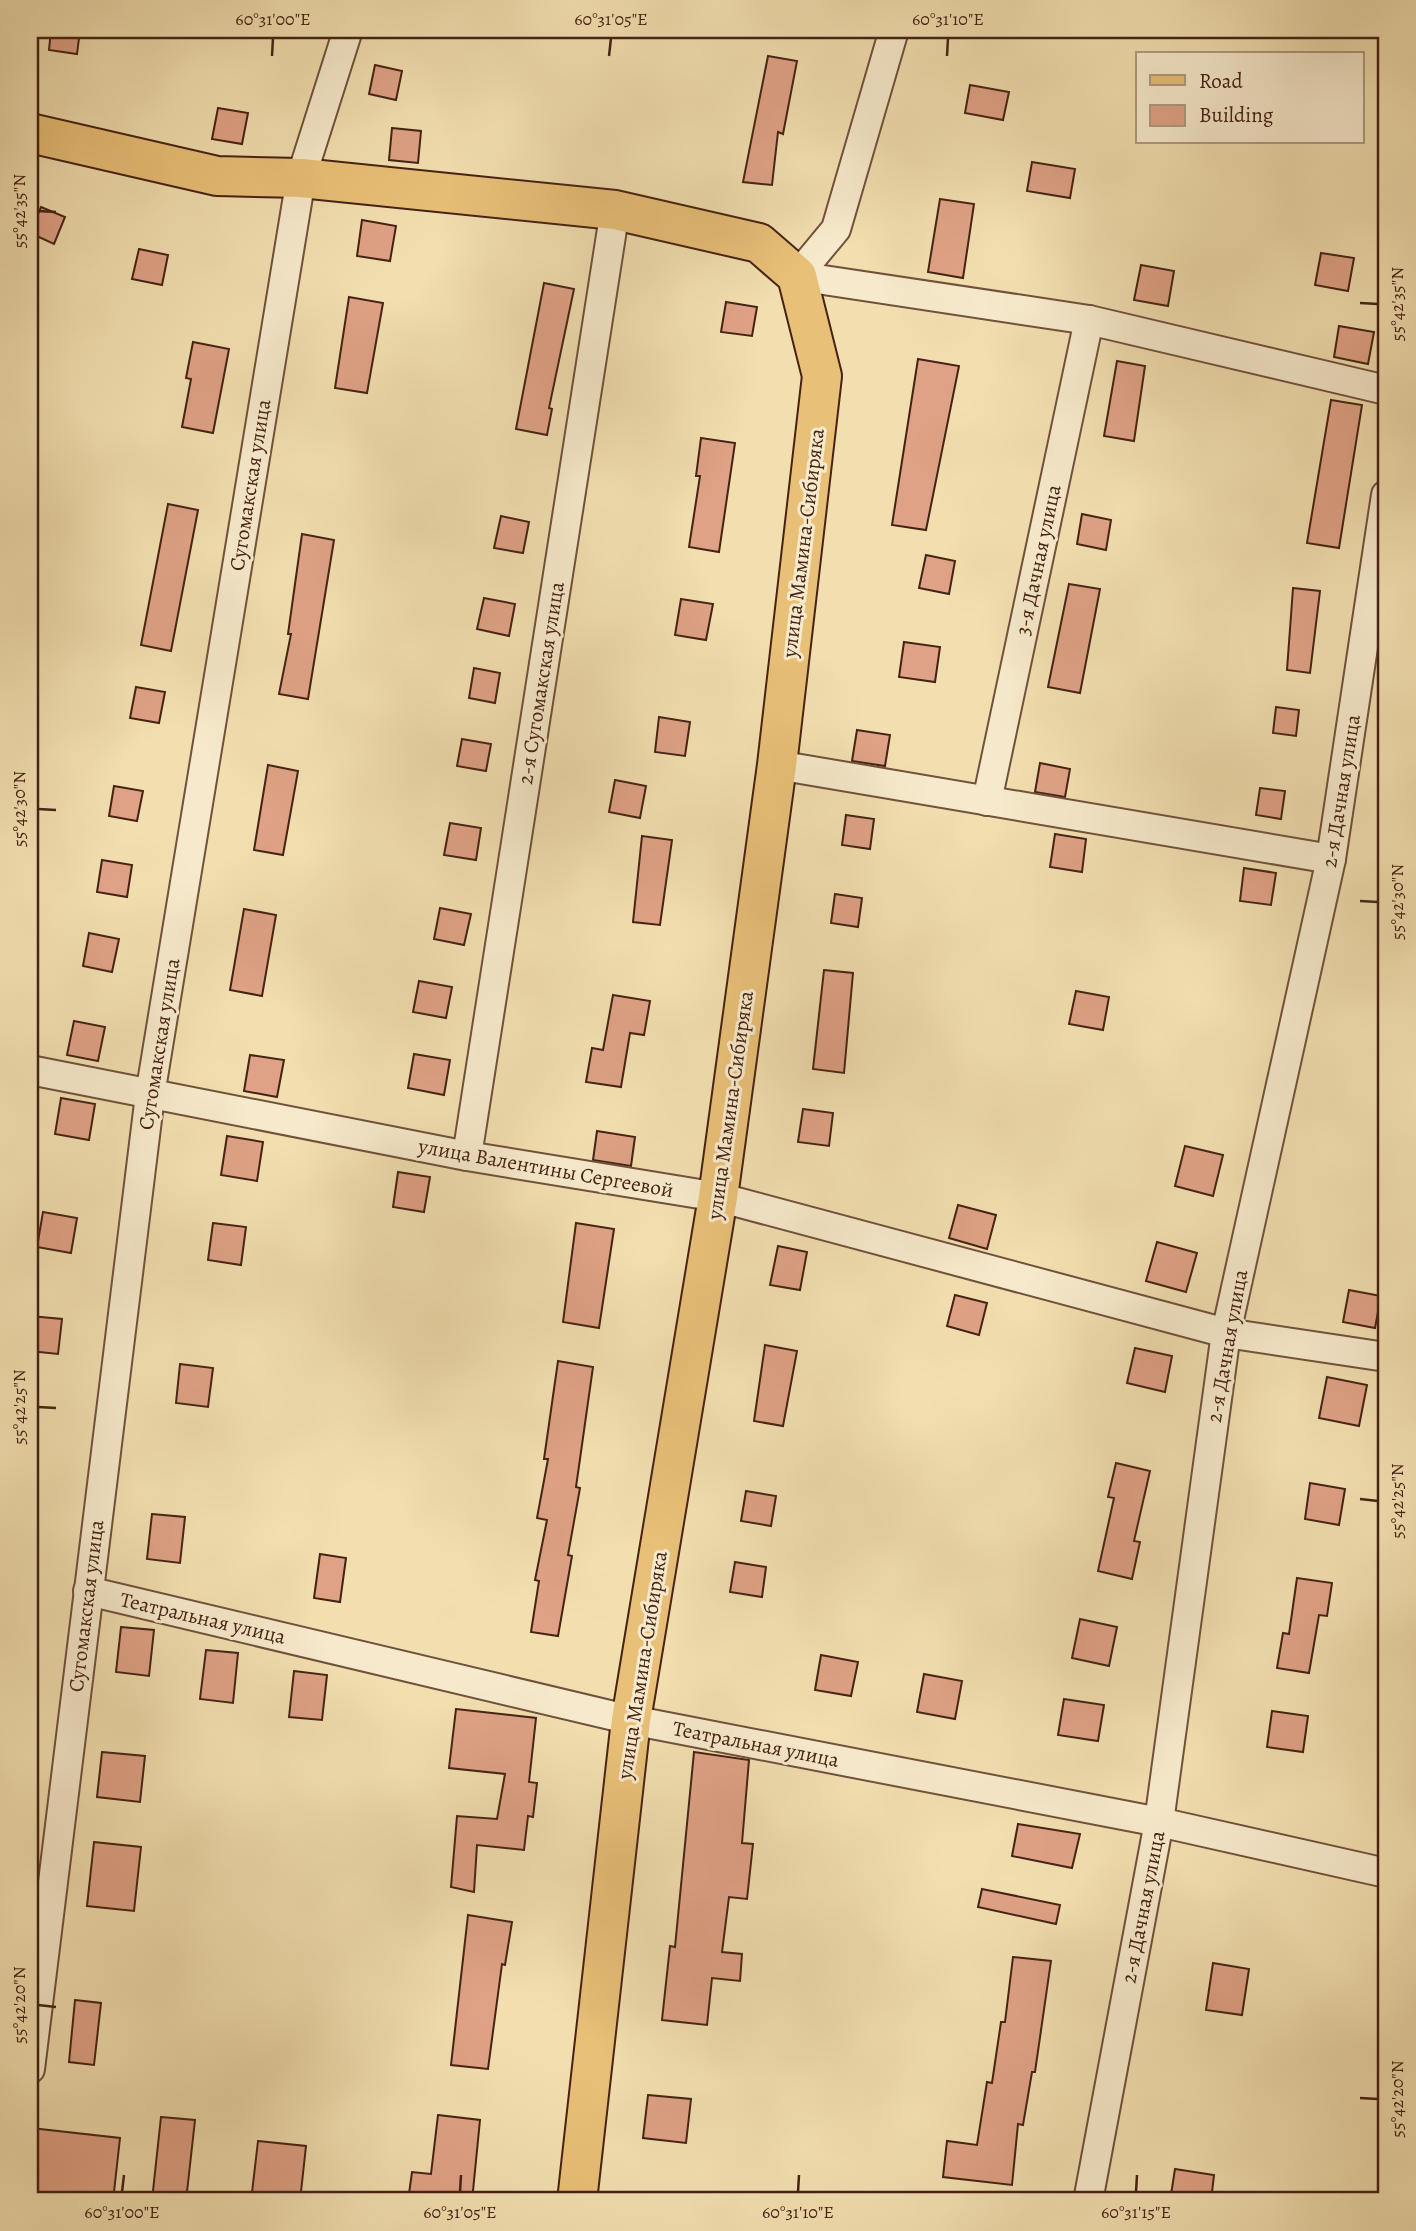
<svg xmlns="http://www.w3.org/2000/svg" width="1416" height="2231" viewBox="0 0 1416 2231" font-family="Alegreya,serif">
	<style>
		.building { fill: #dfa286; stroke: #452214; stroke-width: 2 }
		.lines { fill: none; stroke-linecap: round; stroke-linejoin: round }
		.minor-casing { stroke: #70513b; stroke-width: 32 }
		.primary-casing { stroke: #452214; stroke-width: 42 }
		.minor { stroke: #f7eacc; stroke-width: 28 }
		.primary { stroke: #e9c078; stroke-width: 38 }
		.ticks { fill: none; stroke: #452214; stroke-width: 2.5 }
		.labels { text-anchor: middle; stroke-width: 6; stroke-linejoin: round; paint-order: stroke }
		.street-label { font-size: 21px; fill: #452214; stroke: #f7eacc }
		.neatline { fill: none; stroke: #452214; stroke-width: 2.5 }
		.ticks-label { font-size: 18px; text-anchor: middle; fill: #452214 }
	</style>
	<rect width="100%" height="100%" fill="#f2dfb0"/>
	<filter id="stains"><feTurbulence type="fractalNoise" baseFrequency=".00286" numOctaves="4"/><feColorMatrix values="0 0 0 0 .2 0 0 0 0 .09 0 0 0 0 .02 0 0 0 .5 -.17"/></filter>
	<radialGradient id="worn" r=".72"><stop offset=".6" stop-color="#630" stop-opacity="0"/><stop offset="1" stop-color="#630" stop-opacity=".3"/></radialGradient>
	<g class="building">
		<path d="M 51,30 L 80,30 L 77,54 L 49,50 Z"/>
		<path d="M 768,56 L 797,61 L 783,134 L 778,132 L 772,185 L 743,182 Z"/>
		<path d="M 375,65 L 402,71 L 396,100 L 369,94 Z"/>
		<path d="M 970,85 L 1009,92 L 1003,120 L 965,113 Z"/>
		<path d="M 218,108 L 248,113 L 242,144 L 212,139 Z"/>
		<path d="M 392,128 L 421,131 L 418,163 L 389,160 Z"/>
		<path d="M 1032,162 L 1075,169 L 1070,198 L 1027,191 Z"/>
		<path d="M 940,199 L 974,204 L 963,278 L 928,272 Z"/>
		<path d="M 41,207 L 65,217 L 54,244 L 30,233 Z"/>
		<path d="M 362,220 L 396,226 L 390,261 L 357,256 Z"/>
		<path d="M 139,249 L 168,255 L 162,285 L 132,279 Z"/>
		<path d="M 1321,253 L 1354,258 L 1348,291 L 1315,285 Z"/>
		<path d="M 1141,265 L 1174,271 L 1168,306 L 1134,300 Z"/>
		<path d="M 544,283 L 574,289 L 549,408 L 552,409 L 547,435 L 516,429 Z"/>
		<path d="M 349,297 L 383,303 L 367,393 L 335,388 Z"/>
		<path d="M 726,302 L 757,307 L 752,336 L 721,332 Z"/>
		<path d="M 1339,326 L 1374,332 L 1368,364 L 1334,357 Z"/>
		<path d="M 193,342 L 229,349 L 213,433 L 182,427 L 191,379 L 186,378 Z"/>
		<path d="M 918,359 L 959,366 L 926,530 L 892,525 Z"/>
		<path d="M 1117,361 L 1145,366 L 1134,441 L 1104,436 Z"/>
		<path d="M 1331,400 L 1362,405 L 1339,548 L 1307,543 Z"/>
		<path d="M 701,438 L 735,443 L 719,552 L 689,547 L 700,476 L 696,476 Z"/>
		<path d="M 168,504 L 198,510 L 171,651 L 141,645 Z"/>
		<path d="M 1082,514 L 1111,520 L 1106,550 L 1077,544 Z"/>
		<path d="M 501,516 L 529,522 L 523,553 L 494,548 Z"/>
		<path d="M 302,534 L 334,540 L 308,699 L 279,694 L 291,634 L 288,634 Z"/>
		<path d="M 926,555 L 955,561 L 949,594 L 919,588 Z"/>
		<path d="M 1069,584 L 1100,589 L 1080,693 L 1048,687 Z"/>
		<path d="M 1293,588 L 1320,591 L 1310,673 L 1287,670 Z"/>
		<path d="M 484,598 L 515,604 L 509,636 L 477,629 Z"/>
		<path d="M 681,599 L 713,604 L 706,640 L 675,635 Z"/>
		<path d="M 904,642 L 940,647 L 935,682 L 899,677 Z"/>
		<path d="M 474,668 L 500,673 L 495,703 L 469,698 Z"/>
		<path d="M 136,687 L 165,692 L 159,723 L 130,718 Z"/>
		<path d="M 1276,707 L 1299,710 L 1296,736 L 1273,733 Z"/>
		<path d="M 659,717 L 690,722 L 685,756 L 655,752 Z"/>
		<path d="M 857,730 L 890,735 L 885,766 L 852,761 Z"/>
		<path d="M 462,739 L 491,744 L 486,771 L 457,766 Z"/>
		<path d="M 1040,763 L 1070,769 L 1065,797 L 1035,792 Z"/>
		<path d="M 268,765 L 298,771 L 283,855 L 254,850 Z"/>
		<path d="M 615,780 L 646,786 L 640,818 L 609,812 Z"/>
		<path d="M 114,786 L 143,791 L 137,821 L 109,816 Z"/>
		<path d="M 1260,788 L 1285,791 L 1281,819 L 1256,815 Z"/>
		<path d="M 846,815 L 874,819 L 870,849 L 842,845 Z"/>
		<path d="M 450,823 L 481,828 L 476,860 L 444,855 Z"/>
		<path d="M 1055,834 L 1086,839 L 1082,872 L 1050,867 Z"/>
		<path d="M 642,836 L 672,840 L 660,925 L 633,922 Z"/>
		<path d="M 102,860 L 132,865 L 127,897 L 97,892 Z"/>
		<path d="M 1244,868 L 1276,873 L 1271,905 L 1240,901 Z"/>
		<path d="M 835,894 L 862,898 L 858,927 L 831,923 Z"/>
		<path d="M 440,908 L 471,914 L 464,945 L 434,939 Z"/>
		<path d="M 244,909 L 276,915 L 262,996 L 230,990 Z"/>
		<path d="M 89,933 L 119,939 L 112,972 L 83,966 Z"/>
		<path d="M 824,970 L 853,973 L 844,1073 L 813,1069 Z"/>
		<path d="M 419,981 L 452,987 L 446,1018 L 413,1012 Z"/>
		<path d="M 1076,991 L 1109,997 L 1103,1030 L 1069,1024 Z"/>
		<path d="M 613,995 L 650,1001 L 644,1035 L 630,1033 L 621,1087 L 586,1082 L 592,1048 L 603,1050 Z"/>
		<path d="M 74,1021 L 105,1027 L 98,1061 L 67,1055 Z"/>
		<path d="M 414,1054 L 450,1060 L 444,1095 L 408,1088 Z"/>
		<path d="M 250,1055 L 284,1060 L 277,1097 L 244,1091 Z"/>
		<path d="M 61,1098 L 95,1104 L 89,1140 L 55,1134 Z"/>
		<path d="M 803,1109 L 833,1113 L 829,1146 L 798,1142 Z"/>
		<path d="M 597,1131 L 635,1137 L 631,1166 L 593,1160 Z"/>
		<path d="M 227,1136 L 263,1142 L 257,1181 L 221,1175 Z"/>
		<path d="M 1185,1146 L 1223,1155 L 1213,1196 L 1175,1186 Z"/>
		<path d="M 398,1172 L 430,1177 L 424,1212 L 393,1207 Z"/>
		<path d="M 958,1205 L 996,1215 L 987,1249 L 949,1238 Z"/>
		<path d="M 43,1212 L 77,1218 L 71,1253 L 37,1247 Z"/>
		<path d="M 213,1223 L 246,1227 L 241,1265 L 208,1260 Z"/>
		<path d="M 576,1223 L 614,1229 L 599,1328 L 563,1322 Z"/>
		<path d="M 1157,1242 L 1197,1253 L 1186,1292 L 1146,1281 Z"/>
		<path d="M 778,1246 L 807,1252 L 800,1290 L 770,1285 Z"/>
		<path d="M 1349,1290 L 1381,1296 L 1375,1328 L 1343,1322 Z"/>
		<path d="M 955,1295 L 987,1303 L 979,1335 L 947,1326 Z"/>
		<path d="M 30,1316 L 62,1319 L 58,1354 L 30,1351 Z"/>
		<path d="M 765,1345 L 797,1351 L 783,1426 L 754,1421 Z"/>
		<path d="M 1135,1348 L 1172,1356 L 1165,1392 L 1127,1383 Z"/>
		<path d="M 558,1361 L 593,1367 L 576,1487 L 580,1488 L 568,1555 L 572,1556 L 558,1636 L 531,1632 L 539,1581 L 535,1580 L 547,1520 L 537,1518 L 548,1459 L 544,1459 Z"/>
		<path d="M 180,1364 L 213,1368 L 208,1407 L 176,1403 Z"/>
		<path d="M 1327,1377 L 1367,1385 L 1359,1426 L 1319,1418 Z"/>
		<path d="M 1116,1463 L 1150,1471 L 1134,1541 L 1140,1542 L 1132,1579 L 1098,1571 L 1114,1498 L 1108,1497 Z"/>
		<path d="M 1310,1483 L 1345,1489 L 1339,1525 L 1305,1519 Z"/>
		<path d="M 746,1491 L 776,1496 L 771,1526 L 741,1521 Z"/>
		<path d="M 152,1514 L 185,1517 L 180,1563 L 147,1559 Z"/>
		<path d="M 320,1554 L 346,1558 L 340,1602 L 314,1598 Z"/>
		<path d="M 735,1562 L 766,1567 L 762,1597 L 730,1592 Z"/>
		<path d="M 1297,1578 L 1332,1583 L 1327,1616 L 1319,1615 L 1309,1673 L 1277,1668 L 1283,1633 L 1289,1634 Z"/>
		<path d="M 1080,1619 L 1117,1627 L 1109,1666 L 1072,1658 Z"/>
		<path d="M 121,1627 L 154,1630 L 149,1676 L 116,1672 Z"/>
		<path d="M 206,1650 L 238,1653 L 233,1703 L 200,1699 Z"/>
		<path d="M 821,1655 L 858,1662 L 851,1696 L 815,1690 Z"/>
		<path d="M 294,1671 L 327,1675 L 322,1720 L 289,1717 Z"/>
		<path d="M 924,1674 L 962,1681 L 955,1719 L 917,1712 Z"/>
		<path d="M 1064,1699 L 1104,1705 L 1098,1741 L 1058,1735 Z"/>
		<path d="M 456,1709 L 536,1718 L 529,1782 L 537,1783 L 533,1817 L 528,1816 L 524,1850 L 477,1845 L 474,1892 L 451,1887 L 457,1816 L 497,1819 L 505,1774 L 449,1768 Z"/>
		<path d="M 1272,1711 L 1308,1716 L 1303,1752 L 1267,1747 Z"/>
		<path d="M 102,1752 L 145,1756 L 140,1802 L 97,1797 Z"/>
		<path d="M 694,1752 L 749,1760 L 742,1843 L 753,1844 L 747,1899 L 729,1897 L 722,1952 L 742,1954 L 740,1981 L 712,1978 L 707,2025 L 662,2020 L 670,1946 L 675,1947 Z"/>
		<path d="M 1018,1824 L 1080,1834 L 1072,1868 L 1012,1856 Z"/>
		<path d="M 94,1842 L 141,1847 L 134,1911 L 87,1906 Z"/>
		<path d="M 982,1889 L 1060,1905 L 1056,1924 L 978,1907 Z"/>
		<path d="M 468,1915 L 512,1922 L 505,1965 L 502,1964 L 488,2069 L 451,2065 Z"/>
		<path d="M 1013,1957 L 1051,1961 L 1035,2072 L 1032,2072 L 1023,2125 L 1018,2124 L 1012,2185 L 943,2177 L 947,2141 L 977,2145 L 987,2082 L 992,2083 L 1001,2022 L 1005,2022 Z"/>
		<path d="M 1213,1963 L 1249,1969 L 1242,2015 L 1206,2010 Z"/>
		<path d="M 75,2000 L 101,2003 L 94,2065 L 69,2062 Z"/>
		<path d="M 648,2095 L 691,2099 L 686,2143 L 643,2138 Z"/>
		<path d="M 438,2115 L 480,2120 L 472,2201 L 408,2201 L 412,2172 L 431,2174 Z"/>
		<path d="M 161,2117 L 195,2120 L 186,2201 L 152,2200 Z"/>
		<path d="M 31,2128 L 120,2138 L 113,2201 L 30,2201 Z"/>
		<path d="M 258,2141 L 306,2146 L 300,2201 L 251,2201 Z"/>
		<path d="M 1175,2169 L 1214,2175 L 1211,2201 L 1170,2201 Z"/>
	</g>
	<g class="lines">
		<g class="minor-casing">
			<g id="minor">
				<path d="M 797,276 L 1089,320 L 1386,390"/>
				<path d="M 797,276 L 836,229 L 894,30"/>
				<path d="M 777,765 L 1331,859"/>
				<path d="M 987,801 L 1089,320"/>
				<path d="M 30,1070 L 467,1156 L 718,1197 L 1226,1333 L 1386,1357"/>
				<path d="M 467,1156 L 615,210"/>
				<path d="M 88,1591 L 631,1720 L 1159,1822 L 1386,1873"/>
				<path d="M 30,2069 L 150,1095 L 301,178 L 348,30"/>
				<path d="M 1088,2201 L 1159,1822 L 1226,1333 L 1331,859 L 1386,495"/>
			</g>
		</g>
		<g class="primary-casing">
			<path id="primary" d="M 30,133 L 217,176 L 301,178 L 615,210 L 759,243 L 797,276 L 822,376 L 777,765 L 718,1197 L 631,1720 L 577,2201"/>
		</g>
		<use href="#minor" class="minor"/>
		<use href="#primary" class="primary"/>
	</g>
	<path class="ticks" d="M 272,56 L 273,38M 609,56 L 611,38M 947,56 L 948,38M 38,211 L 56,212M 1360,303 L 1378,304M 38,809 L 56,810M 1360,901 L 1378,902M 38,1407 L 56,1408M 1360,1499 L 1378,1501M 38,2005 L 56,2007M 1360,2098 L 1378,2099M 122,2192 L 124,2175M 460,2192 L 461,2175M 798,2192 L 799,2175M 1136,2192 L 1137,2175"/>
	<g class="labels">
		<g class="street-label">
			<text transform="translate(250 485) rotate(-81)" y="7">Сугомакская улица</text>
			<text transform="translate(803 543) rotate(-83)" y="7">улица Мамина-Сибиряка</text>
			<text transform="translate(1038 560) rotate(-78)" y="7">3-я Дачная улица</text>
			<text transform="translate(541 683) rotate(-81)" y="7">2-я Сугомакская улица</text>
			<text transform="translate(1341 791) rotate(-81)" y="7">2-я Дачная улица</text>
			<text transform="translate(159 1044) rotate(-81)" y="7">Сугомакская улица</text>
			<text transform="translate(730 1105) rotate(-82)" y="7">улица Мамина-Сибиряка</text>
			<text transform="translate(546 1168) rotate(10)" y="7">улица Валентины Сергеевой</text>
			<text transform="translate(1227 1346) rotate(-80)" y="7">2-я Дачная улица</text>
			<text transform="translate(86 1606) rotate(-83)" y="7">Сугомакская улица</text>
			<text transform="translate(203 1618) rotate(13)" y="7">Театральная улица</text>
			<text transform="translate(642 1665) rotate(-81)" y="7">улица Мамина-Сибиряка</text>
			<text transform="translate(756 1744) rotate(11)" y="7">Театральная улица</text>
			<text transform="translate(1143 1907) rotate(-79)" y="7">2-я Дачная улица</text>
		</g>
	</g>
	<rect width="1416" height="2231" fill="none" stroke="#f2dfb0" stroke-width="77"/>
	<rect x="1136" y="52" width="228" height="91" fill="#f7eacc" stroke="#b09a82" stroke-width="2"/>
	<rect x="1150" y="75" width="35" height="10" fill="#e9c078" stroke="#b09a82" stroke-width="2"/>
	<text x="1199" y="88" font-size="21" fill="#452214">Road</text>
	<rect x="1150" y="105" width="35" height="21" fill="#dfa286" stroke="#b09a82" stroke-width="2"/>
	<text x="1199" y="122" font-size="21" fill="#452214">Building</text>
	<rect x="38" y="38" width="1340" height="2154" class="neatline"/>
	<g class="ticks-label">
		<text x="273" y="25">60°31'00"E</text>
		<text x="611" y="25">60°31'05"E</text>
		<text x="948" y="25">60°31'10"E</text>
		<text transform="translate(19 211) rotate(-90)" y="6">55°42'35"N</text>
		<text transform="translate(1397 304) rotate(-90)" y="6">55°42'35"N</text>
		<text transform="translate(19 809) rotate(-90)" y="6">55°42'30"N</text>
		<text transform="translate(1397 902) rotate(-90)" y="6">55°42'30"N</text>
		<text transform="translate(19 1407) rotate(-90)" y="6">55°42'25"N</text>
		<text transform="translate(1397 1501) rotate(-90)" y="6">55°42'25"N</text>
		<text transform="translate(19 2005) rotate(-90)" y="6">55°42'20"N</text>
		<text transform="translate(1397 2099) rotate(-90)" y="6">55°42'20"N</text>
		<text x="122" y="2218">60°31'00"E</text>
		<text x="460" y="2218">60°31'05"E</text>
		<text x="798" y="2218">60°31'10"E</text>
		<text x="1136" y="2218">60°31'15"E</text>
	</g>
	<rect width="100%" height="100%" filter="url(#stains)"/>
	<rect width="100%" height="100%" fill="url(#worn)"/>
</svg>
